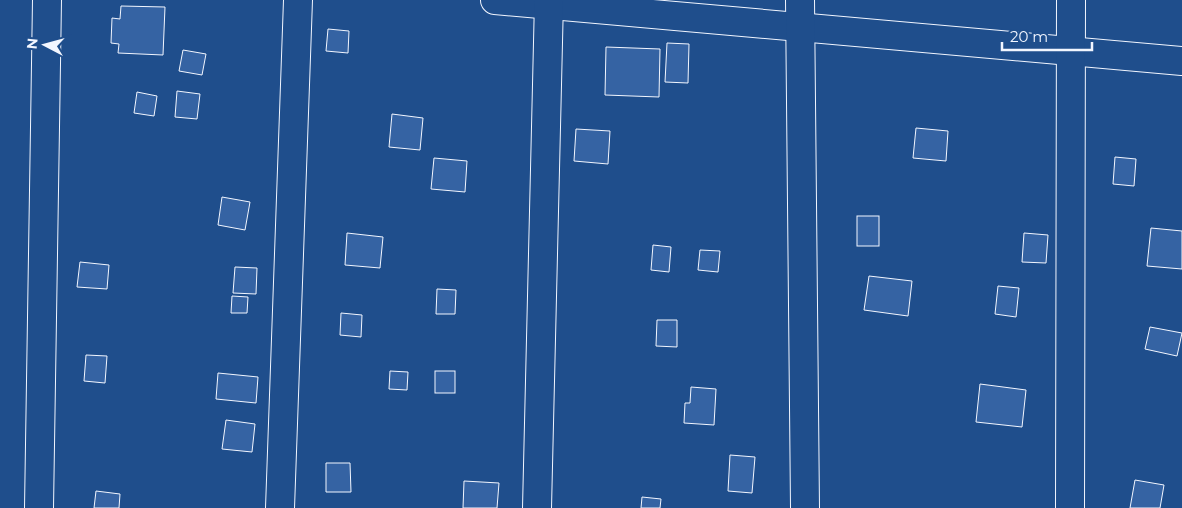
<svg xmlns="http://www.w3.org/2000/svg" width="1182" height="508" viewBox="0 0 1182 508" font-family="Montserrat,sans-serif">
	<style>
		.building { fill: #3563a3; stroke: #f2f6ff }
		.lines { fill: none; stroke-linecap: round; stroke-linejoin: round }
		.street-casing { stroke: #f2f6ff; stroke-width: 30 }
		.street { stroke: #1f4e8c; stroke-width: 28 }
	</style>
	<rect width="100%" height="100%" fill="#1f4e8c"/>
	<g class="building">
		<path d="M 121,6 L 165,7 L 163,55 L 118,53 L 119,44 L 111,43 L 112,18 L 120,19 Z"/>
		<path d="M 328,29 L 349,31 L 348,53 L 326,51 Z"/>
		<path d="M 667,43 L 689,44 L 688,83 L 665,82 Z"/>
		<path d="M 606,47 L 660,49 L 659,97 L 605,95 Z"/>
		<path d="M 183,50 L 206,54 L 202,75 L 179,71 Z"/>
		<path d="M 177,91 L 200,94 L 197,119 L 175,117 Z"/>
		<path d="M 137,92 L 157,96 L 154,116 L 134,113 Z"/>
		<path d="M 392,114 L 423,118 L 420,150 L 389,147 Z"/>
		<path d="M 916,128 L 948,131 L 946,161 L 913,158 Z"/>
		<path d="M 576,129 L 610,131 L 608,164 L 574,161 Z"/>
		<path d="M 1115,157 L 1136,159 L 1134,186 L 1113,184 Z"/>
		<path d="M 434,158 L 467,161 L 465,192 L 431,189 Z"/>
		<path d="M 222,197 L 250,202 L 245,230 L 218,225 Z"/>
		<rect x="857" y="216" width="22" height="30"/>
		<path d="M 1151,228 L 1182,231 L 1182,269 L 1147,266 Z"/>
		<path d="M 347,233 L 383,237 L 380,268 L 345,265 Z"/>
		<path d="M 1024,233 L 1048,235 L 1046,263 L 1022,262 Z"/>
		<path d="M 653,245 L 671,247 L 669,272 L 651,270 Z"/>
		<path d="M 700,250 L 720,251 L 718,272 L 698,270 Z"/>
		<path d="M 80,262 L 109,265 L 107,289 L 77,287 Z"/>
		<path d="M 235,267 L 257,268 L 256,294 L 233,293 Z"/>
		<path d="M 869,276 L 912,281 L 908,316 L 864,310 Z"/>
		<path d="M 998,286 L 1019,288 L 1016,317 L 995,314 Z"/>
		<path d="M 437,289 L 456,290 L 455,314 L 436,314 Z"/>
		<path d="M 232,296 L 248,297 L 247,313 L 231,313 Z"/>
		<path d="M 341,313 L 362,315 L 361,337 L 340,335 Z"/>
		<path d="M 657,320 L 677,320 L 677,347 L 656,346 Z"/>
		<path d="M 1150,327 L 1182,333 L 1177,356 L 1145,349 Z"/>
		<path d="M 86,355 L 107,356 L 105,383 L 84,381 Z"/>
		<path d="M 390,371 L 408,372 L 407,390 L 389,389 Z"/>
		<rect x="435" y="371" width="20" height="22"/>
		<path d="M 218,373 L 258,377 L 256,403 L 216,399 Z"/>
		<path d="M 980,384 L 1026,390 L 1022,427 L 976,422 Z"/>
		<path d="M 691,387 L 716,389 L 714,425 L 684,423 L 685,403 L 690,403 Z"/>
		<path d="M 226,420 L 255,424 L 252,452 L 222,449 Z"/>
		<path d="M 730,455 L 755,457 L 752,493 L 728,491 Z"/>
		<path d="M 326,463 L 350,463 L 351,492 L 326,492 Z"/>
		<path d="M 1135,480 L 1164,485 L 1160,508 L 1130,508 Z"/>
		<path d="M 464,481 L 499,483 L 497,508 L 463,508 Z"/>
		<path d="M 96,491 L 120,494 L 119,508 L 94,508 Z"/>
		<path d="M 642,497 L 661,499 L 660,508 L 641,508 Z"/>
	</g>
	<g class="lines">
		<g class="street-casing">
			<g id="street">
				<path d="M 495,0 L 1182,61"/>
				<path d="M 800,0 L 805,508"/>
				<path d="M 39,508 L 47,0"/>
				<path d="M 280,508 L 298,0"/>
				<path d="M 537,508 L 549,0"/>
				<path d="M 1070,508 L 1071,0"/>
			</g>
		</g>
		<use href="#street" class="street"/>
	</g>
	<g transform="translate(45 45) rotate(276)" stroke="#1f4e8c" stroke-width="4" paint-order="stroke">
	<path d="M0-4L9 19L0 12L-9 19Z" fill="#f2f6ff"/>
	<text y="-8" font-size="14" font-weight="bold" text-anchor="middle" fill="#f2f6ff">N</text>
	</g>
	<path d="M1002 42v8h90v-8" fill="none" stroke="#f2f6ff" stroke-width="2.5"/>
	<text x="1010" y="42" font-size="15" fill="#f2f6ff" stroke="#1f4e8c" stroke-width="4" paint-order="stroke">20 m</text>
</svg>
